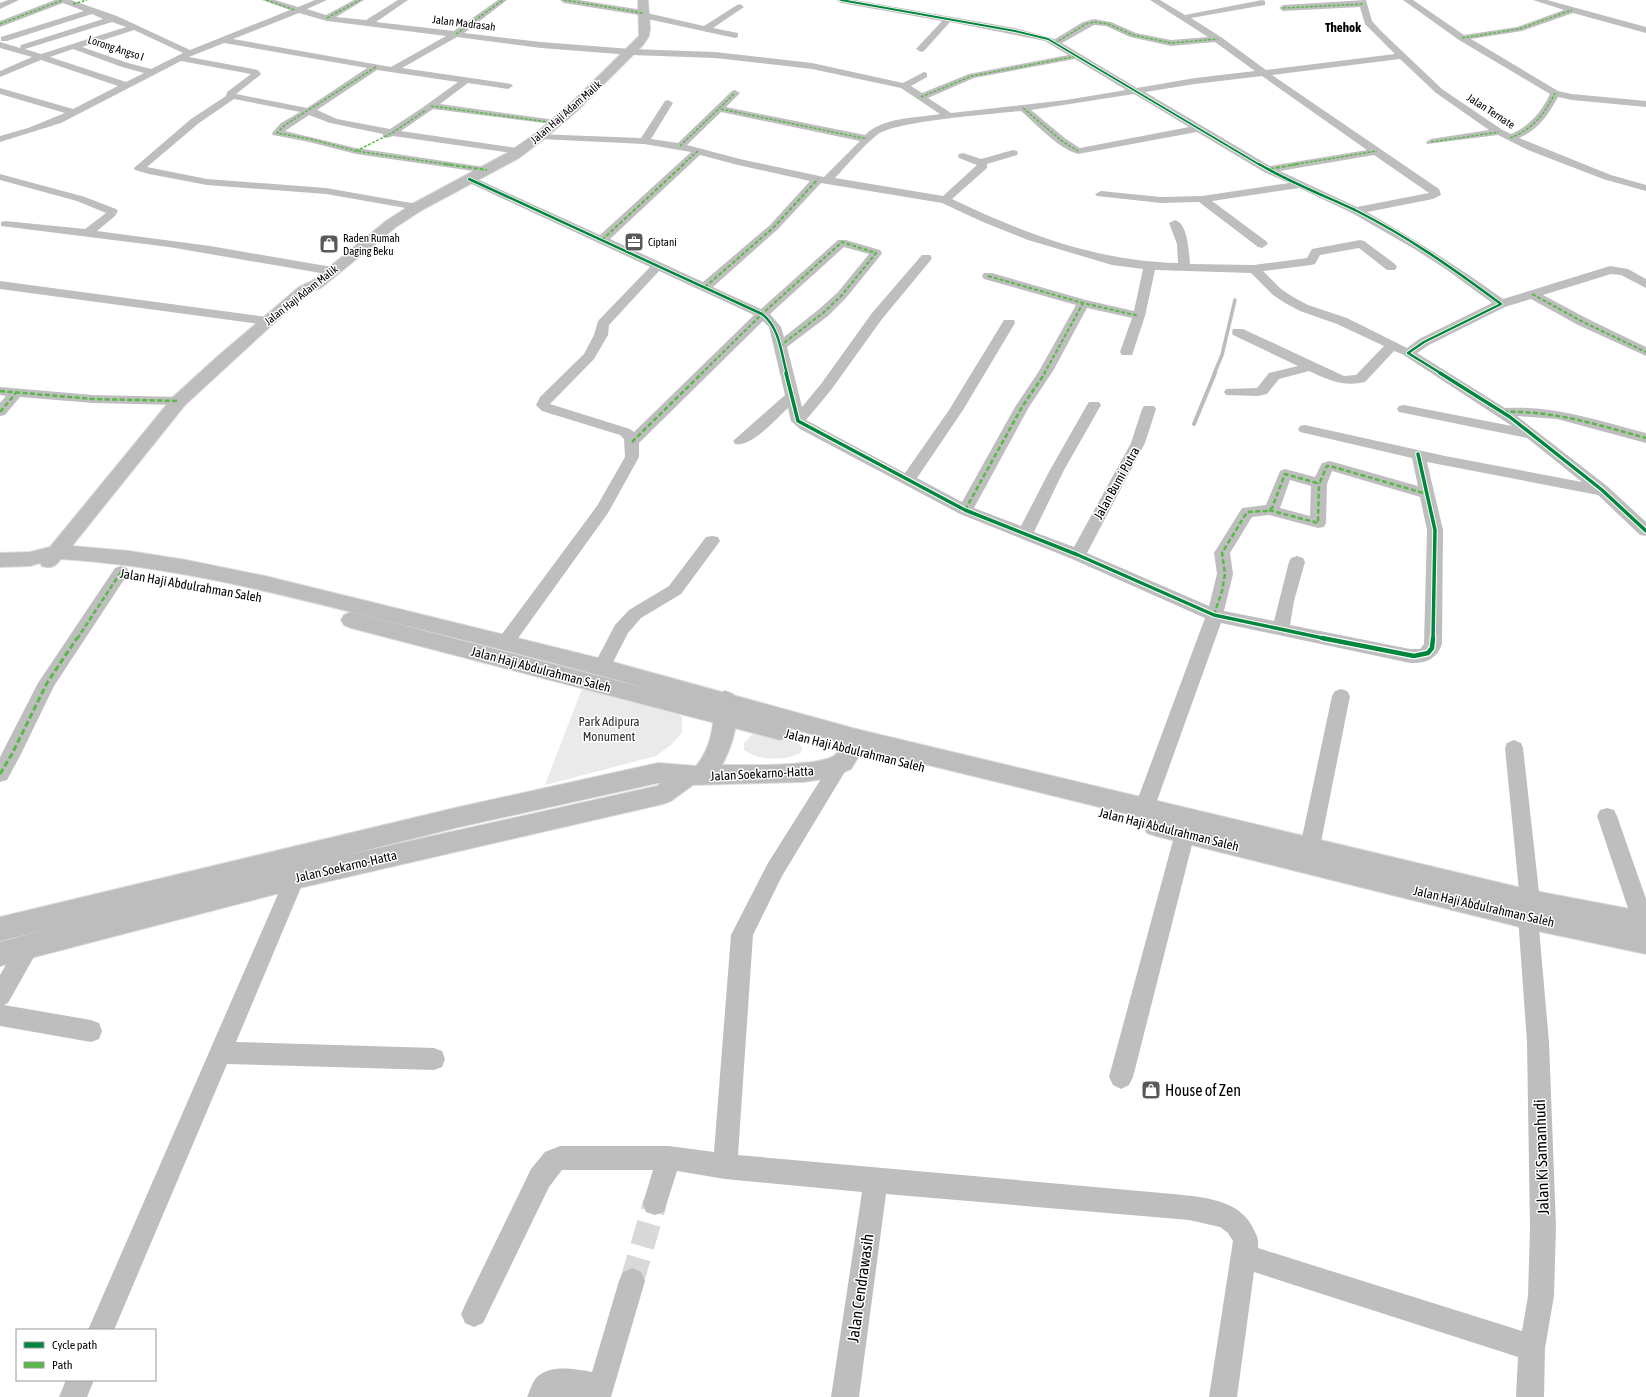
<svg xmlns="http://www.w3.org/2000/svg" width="1646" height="1397" viewBox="0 0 1646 1397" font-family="'Asap Condensed',sans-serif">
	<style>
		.green { fill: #eaeaea }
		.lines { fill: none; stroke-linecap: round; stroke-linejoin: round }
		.stream-far1 { stroke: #bcbcbc; stroke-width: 3.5 }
		.stream { stroke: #bcbcbc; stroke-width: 4 }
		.minor-tunnel { stroke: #d9d9d9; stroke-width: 24; stroke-dasharray: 24 12; stroke-linecap: butt }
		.major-casing { stroke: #dbdbdb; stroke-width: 2 }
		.highway-casing { stroke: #dbdbdb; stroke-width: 2 }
		.minor { fill: #bebebe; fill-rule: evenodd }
		.major { fill: #bdbdbd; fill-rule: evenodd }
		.highway { fill: #bdbdbd; fill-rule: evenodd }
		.quiet-far3 { stroke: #58b947; stroke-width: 1.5; stroke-dasharray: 3 1.5; stroke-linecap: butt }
		.quiet-far2 { stroke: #58b947; stroke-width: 2; stroke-dasharray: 4 2; stroke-linecap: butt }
		.quiet-far1 { stroke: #58b947; stroke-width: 2.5; stroke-dasharray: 5 2.5; stroke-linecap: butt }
		.quiet { stroke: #58b947; stroke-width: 3; stroke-dasharray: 6 3; stroke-linecap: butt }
		.cycleway-far3-casing { stroke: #fff; stroke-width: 3.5 }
		.cycleway-far2-casing { stroke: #fff; stroke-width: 4 }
		.cycleway-far1-casing { stroke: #fff; stroke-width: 5.5 }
		.cycleway-casing { stroke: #fff; stroke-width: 7 }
		.cycleway-far3 { stroke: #00873e; stroke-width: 2 }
		.cycleway-far2 { stroke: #00873e; stroke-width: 2.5 }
		.cycleway-far1 { stroke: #00873e; stroke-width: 3.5 }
		.cycleway { stroke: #00873e; stroke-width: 4.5 }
		.labels { text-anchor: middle; stroke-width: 3; stroke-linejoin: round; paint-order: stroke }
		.far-street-label { font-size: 11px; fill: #000; stroke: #fff }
		.far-poi-label { font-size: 11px; fill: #000; stroke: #fff; text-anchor: start }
		.far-quarter-label { font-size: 13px; font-weight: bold; fill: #000; stroke: #fff }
		.street-label { font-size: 13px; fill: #000; stroke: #fff }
		.park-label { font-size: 13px; fill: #303030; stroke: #fff }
		.near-poi-label { font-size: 16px; fill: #000; stroke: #fff; text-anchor: start }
		.near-street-label { font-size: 16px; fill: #000; stroke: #fff }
	</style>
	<rect width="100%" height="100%" fill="#fff"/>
	<g class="green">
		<path d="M 585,681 L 673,708 L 682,717 L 682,732 L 672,744 L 656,756 L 545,785 Z"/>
		<path d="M 755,732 C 773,733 790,734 802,747 L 801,753 C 784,761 759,761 744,750 L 744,743 Z"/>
	</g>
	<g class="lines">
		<path class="stream-far1" d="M 1214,374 L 1222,355 L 1235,300"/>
		<path class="stream" d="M 1194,424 L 1215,373"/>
		<path class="minor-tunnel" d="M 632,1281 L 655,1203"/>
		<g class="major-casing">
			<path id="major" d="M 638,0 L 648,0 L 650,28 L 649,36 L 643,45 L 577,111 L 544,139 L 519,158 L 422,210 L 396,227 L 322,287 L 309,293 L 273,324 L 185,405 L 72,546 L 129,551 L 186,560 L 265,576 L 602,659 L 856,729 L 864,732 L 867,738 L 864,744 L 856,747 L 790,728 L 791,731 L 788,737 L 780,740 L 351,628 L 344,625 L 341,620 L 344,615 L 351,612 L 653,690 C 565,665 476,643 387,621 C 280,594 173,566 61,559 C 55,567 51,569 42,566 L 40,563 L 30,566 L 0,567 L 0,553 L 30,552 L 50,547 L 173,397 L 218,356 L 299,287 L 312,281 L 386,221 L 412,204 L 509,152 L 536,133 L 569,105 L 639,36 Z"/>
		</g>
		<g class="highway-casing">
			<path id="highway" d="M 725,691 L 733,694 C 743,713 732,747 722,765 C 743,765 822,767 835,755 C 842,749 844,740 848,732 L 856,729 L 1530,890 L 1646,912 L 1646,954 L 1528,929 L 1156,836 L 1147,833 L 1144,826 L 1148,819 L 863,749 L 851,769 L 830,778 L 803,782 L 693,785 L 671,801 L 663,804 L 295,889 L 0,966 L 0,942 L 45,930 L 0,941 L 0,917 L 459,807 L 658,763 L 696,766 C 712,747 714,724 714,700 L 717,694 ZM 658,783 L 661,783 L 657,786 L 347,855 L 459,827 Z"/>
		</g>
		<g class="minor">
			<path d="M 8,0 L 19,0 L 0,9 L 0,3 Z"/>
			<path d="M 55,0 L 71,0 L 117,16 L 190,50 L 290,10 L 262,0 L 275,0 L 298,7 L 315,0 L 327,0 L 307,9 L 326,15 L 354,0 L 364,0 L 336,17 L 366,20 L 398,0 L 408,0 L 376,22 L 454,31 L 498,0 L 507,0 L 464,33 L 541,42 L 631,49 L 715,52 L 812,63 L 903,83 L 924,72 L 927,73 L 927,77 L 911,86 L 922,93 L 969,74 L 1068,55 L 1045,41 L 950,22 L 924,51 L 921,52 L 916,49 L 942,21 L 841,3 L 837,0 L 855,0 L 1015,28 L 1055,39 L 1083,22 L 1094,19 L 1111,22 L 1136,33 L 1171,40 L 1208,37 L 1150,0 L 1160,0 L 1185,15 L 1262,0 L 1265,1 L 1265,5 L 1191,18 L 1221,37 L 1266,70 L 1395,54 L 1365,24 L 1360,7 L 1283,11 L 1279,8 L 1283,5 L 1366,0 L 1372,21 L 1381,31 L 1442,89 L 1501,129 L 1511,134 C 1530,126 1541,112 1550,94 L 1459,40 L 1403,0 L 1413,0 L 1464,35 L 1517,27 L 1564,10 L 1533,0 L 1547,0 L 1646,27 L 1646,33 L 1573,13 L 1522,31 L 1471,39 L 1558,91 L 1572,94 L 1646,101 L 1646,107 L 1572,100 L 1558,97 C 1549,114 1538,130 1519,138 L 1611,175 L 1646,185 L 1646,191 L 1603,179 L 1528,150 L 1498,135 L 1427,144 L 1426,142 L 1431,139 L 1489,130 L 1436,93 L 1400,59 L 1272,75 L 1439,189 L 1441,195 L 1433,199 L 1367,212 C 1416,240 1457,266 1503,299 L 1610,266 L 1628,269 L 1646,279 L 1646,288 L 1621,275 L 1611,274 L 1543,295 L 1588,319 L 1646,347 L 1646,356 L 1578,325 L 1531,299 L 1505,307 L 1429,345 L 1417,353 L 1505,408 C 1554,405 1599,421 1646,433 L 1646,443 L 1557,419 L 1517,416 L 1607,486 L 1646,522 L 1646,536 L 1640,535 L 1598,495 L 1427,462 L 1443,530 L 1442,644 C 1437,659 1425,664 1410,663 L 1221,623 L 1154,809 L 1151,815 L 1144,817 L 1137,815 L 1134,809 L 1205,618 L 1072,559 L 960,514 L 800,429 L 791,421 L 788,408 C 776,419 751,448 735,444 L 733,441 L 785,395 L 769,327 L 763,321 L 639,443 L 639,457 L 608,513 L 511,648 L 505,649 L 499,648 L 496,643 L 499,638 L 597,506 L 625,457 L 624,439 L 620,435 L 542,411 L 536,405 L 540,397 L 584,354 L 594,335 L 598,321 L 650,267 L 465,181 L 464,179 L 465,177 L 473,177 L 600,235 L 691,152 L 644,144 L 540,139 L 535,136 L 536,134 L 641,138 L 665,101 L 668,100 L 673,103 L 651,139 L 678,143 L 732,91 L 735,90 L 740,93 L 726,107 L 865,135 C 883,117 916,118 940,114 L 901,88 L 812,69 L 715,58 L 631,55 L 541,48 L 457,37 L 402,68 L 511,84 L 513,86 L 508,89 L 468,83 L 440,104 L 556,120 L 561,123 L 560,125 L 433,109 L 401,131 L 523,149 L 524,151 L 523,153 L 519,154 L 393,136 L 387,138 L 383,137 L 383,134 L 330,123 L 309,115 L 285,131 L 356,148 L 491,168 L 492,170 L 487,173 L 356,154 L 309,142 L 273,135 L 272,133 L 281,123 L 300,112 L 234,99 L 199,123 L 147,167 L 207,179 L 326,188 L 417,204 L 423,207 L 417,210 L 326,194 L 207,185 L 149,174 L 135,170 L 134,168 L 191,119 L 226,96 L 227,92 L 251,74 L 181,61 L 61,123 L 0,142 L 0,136 L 28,128 L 65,113 L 0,94 L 0,88 L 73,109 L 118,86 L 41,60 L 0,77 L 0,71 L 32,57 L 0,48 L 0,42 L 20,48 L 21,45 L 103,19 L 92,14 L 7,41 L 1,41 L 1,37 L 84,11 L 63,3 L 0,27 L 0,21 ZM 299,13 L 327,21 L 446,36 L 391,67 L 233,39 ZM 112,22 L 126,27 L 41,54 L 25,49 ZM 1094,25 L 1106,26 L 1130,37 L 1171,46 L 1215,42 L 1255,71 L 1195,78 L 1137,88 L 1062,43 ZM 134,30 L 183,53 L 151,69 L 128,63 L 82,47 ZM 224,43 L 367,68 L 307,108 L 236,94 L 259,76 L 261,74 L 258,70 L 189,57 ZM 73,49 L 122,67 L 144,73 L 126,82 L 50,57 ZM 1075,59 L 1126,90 L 1066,100 L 951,113 L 928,98 L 974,78 ZM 377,70 L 458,82 L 422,108 L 390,129 L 337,119 L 317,110 ZM 1262,76 L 1367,150 L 1270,166 L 1145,92 L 1195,84 ZM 1134,94 L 1189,127 L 1080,148 L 1066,139 L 1031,110 ZM 1021,111 C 1036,124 1059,149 1078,154 L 1197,132 L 1264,172 L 1289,183 L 1202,196 L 1161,197 L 1101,191 L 1095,194 L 1097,196 L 1161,203 L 1199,202 L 1258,247 L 1262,248 L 1268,244 L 1266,241 L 1212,201 L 1299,188 L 1352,213 L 1416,250 L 1447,270 L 1492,303 L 1419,339 L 1407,348 L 1347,318 L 1308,305 L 1293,297 L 1281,289 L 1263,271 L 1311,265 L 1315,264 L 1320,255 L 1359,248 L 1387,270 L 1395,270 L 1397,267 L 1395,264 L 1364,241 L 1360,240 L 1312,249 L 1307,258 L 1254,265 L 1190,264 C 1189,253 1188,223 1175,220 L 1169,223 L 1177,244 L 1178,263 C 1096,261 1025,234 952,199 L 987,168 L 987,164 L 1017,155 L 1018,153 L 1017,151 L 1013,150 L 981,159 L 963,153 L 959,154 L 958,156 L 959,158 L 977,165 L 943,196 L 835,178 C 848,164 862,147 877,135 C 894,121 994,114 1021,111 ZM 721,112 L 860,141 L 824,177 L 740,159 L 687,145 ZM 700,155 L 738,165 L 810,181 L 770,225 L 703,282 L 610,239 ZM 1374,155 L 1429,193 L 1357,207 L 1280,171 ZM 821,183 L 942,203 L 983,222 L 1028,240 L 1112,265 L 1143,269 L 1134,311 L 1086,300 L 992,273 L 984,273 L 982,276 L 984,279 L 1076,305 L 1039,371 L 1015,407 L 962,502 L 917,478 L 963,410 L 1015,323 L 1014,320 L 1004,320 L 949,410 L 905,473 L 806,420 L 831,390 L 882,319 L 930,261 L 932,258 L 930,255 L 922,255 L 872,313 L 821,384 L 802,407 L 787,347 L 828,316 L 846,298 L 880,256 L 882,253 L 880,250 L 846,240 L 838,240 L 761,309 L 713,287 L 778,229 ZM 844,247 L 869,254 L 838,292 L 818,310 L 784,337 L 781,327 L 770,314 ZM 1155,270 L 1251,273 L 1273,295 L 1285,303 L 1300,311 L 1337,324 L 1384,346 L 1356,375 L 1344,376 L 1243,329 L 1233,329 L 1232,332 L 1233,335 L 1298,366 L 1269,373 L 1257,388 L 1226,389 L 1224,392 L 1226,395 L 1258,396 L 1267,394 L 1279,379 L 1309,371 C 1328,380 1344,387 1365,382 L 1394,351 L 1402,354 L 1512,426 L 1404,405 L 1399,406 L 1397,409 L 1399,412 L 1527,438 L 1582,482 L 1445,456 L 1305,425 L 1300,426 L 1298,429 L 1300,432 L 1412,458 L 1418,486 L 1330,461 L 1322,463 L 1315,477 L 1285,469 L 1280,471 L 1266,505 L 1242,508 L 1214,553 L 1217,574 L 1209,606 L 1087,553 L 1145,443 L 1156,409 L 1154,406 L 1144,406 L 1142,409 L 1131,443 L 1074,547 L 1034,532 L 1064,470 L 1101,405 L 1099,402 L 1089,402 L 1087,405 L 1050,470 L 1021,526 L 974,508 L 1029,407 L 1053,371 L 1087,308 L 1132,318 L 1120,352 L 1122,355 L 1132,355 L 1145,316 ZM 659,271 L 754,315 L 634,432 L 630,429 L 550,404 L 594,359 L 608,335 L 609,325 ZM 1332,471 L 1420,497 L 1427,530 L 1424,644 L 1420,649 L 1410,649 L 1290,625 L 1294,601 L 1305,562 L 1303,558 L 1297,556 L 1291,558 L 1289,562 L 1274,621 L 1224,611 L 1233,574 L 1230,553 L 1252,517 L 1269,515 L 1318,528 L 1324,527 L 1326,523 L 1327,484 ZM 1290,480 L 1311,486 L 1310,516 L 1280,508 Z"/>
			<path d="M 560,0 L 579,0 L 643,10 L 647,13 L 704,26 L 737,5 L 740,4 L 744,7 L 713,28 L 738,33 L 738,37 L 735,38 L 643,18 L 639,15 L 564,3 Z"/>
			<path d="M 0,174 L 85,197 L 116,209 L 118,211 L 115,216 L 97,231 L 210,246 L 332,267 L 338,271 L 332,275 L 169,247 L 1,226 L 1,222 L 5,221 L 85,229 L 106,213 L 77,201 L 0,180 Z"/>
			<path d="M 0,281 L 267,317 L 273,321 L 267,325 L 0,289 Z"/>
			<path d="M 0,387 L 93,395 L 179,397 L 184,398 L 186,401 L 184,404 L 179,405 L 93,403 L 20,397 L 5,415 L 0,416 L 0,403 L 6,396 L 0,395 Z"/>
			<path d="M 712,536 L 718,537 L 720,541 L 681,594 L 641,618 L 628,633 L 608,672 L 602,674 L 596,672 L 593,667 L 615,625 L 629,610 L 669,586 L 706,537 Z"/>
			<path d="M 121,566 L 127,568 L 129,572 L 54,686 L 21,754 L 7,780 L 0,782 L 0,757 L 38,683 L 115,568 Z"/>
			<path d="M 1341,689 L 1347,691 L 1350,696 L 1320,847 L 1317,853 L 1310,856 L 1303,853 L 1300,847 L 1332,696 L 1335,691 Z"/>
			<path d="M 1514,740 L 1521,743 L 1523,748 L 1540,901 L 1537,908 L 1533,909 L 1535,910 L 1538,917 L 1549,1042 L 1556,1227 L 1554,1296 L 1545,1348 L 1544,1397 L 1516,1397 L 1518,1357 L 1254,1272 L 1237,1397 L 1209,1397 L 1233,1241 L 1228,1233 L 1220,1227 L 1189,1220 L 886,1194 L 859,1397 L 831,1397 L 862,1192 L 725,1179 L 677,1171 L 664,1212 L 655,1215 L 646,1212 L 643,1203 L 653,1170 L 562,1170 L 549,1187 L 483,1323 L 474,1327 L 465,1323 L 461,1314 L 465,1305 L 531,1169 L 545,1152 L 560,1146 L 669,1146 L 714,1152 L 731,935 L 768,863 L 833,760 L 840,757 L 847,760 L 849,765 L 782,876 L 753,935 L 738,1155 L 1173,1194 C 1202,1197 1241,1199 1254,1230 C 1257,1236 1259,1240 1258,1248 L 1522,1331 L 1528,1296 L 1530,1227 L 1527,1042 L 1518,917 L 1521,910 L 1525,909 L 1523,908 L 1520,901 L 1505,748 L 1507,743 Z"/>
			<path d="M 1607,808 L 1614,810 L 1617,816 L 1646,899 L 1646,932 L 1644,933 L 1637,930 L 1633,923 L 1597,816 L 1600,810 Z"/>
			<path d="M 1185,825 L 1192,827 L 1195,833 L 1133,1077 L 1129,1085 L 1121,1089 L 1113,1085 L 1109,1077 L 1175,833 L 1178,827 Z"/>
			<path d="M 295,869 L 302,872 L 305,878 L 236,1042 L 434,1048 L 442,1051 L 445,1059 L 442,1067 L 434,1070 L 227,1064 L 114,1330 L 88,1330 L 285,878 L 288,872 Z"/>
			<path d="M 29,936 L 37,939 L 40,946 L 8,1003 L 4,1005 L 91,1020 L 99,1023 L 102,1031 L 99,1039 L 91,1042 L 0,1026 L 0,975 L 21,939 Z"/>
			<path d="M 632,1268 L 641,1272 L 645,1281 L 611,1397 L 527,1397 C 530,1391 532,1382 537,1377 C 551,1364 575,1369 592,1372 L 619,1281 L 623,1272 Z"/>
			<path d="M 66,1380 L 94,1380 L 87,1397 L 59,1397 Z"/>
		</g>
		<use href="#major" class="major"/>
		<use href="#highway" class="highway"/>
		<g class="quiet-far3">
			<path d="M 266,0 L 295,10"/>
			<path d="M 564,0 L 643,13"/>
			<path d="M 73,4 L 87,0"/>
			<path d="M 1283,8 L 1363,4"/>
			<path d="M 327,18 L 360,0"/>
			<path d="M 0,24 L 63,0"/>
			<path d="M 456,34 L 503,0"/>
			<path d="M 1462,38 L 1519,29 L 1572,10"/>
			<path d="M 1055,43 L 1086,24 L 1094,22 L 1108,24 L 1133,35 L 1171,43 L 1218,39"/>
			<path d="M 376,67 L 285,125 L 277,133 L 310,139 L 356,151 L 452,165"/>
			<path d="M 921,97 L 972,76 L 1077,56"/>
			<path d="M 431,106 L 556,123"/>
			<path d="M 1023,108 L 1062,141 L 1078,151"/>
			<path d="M 721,109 L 867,139"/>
			<path d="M 1510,138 C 1533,129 1544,115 1555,93"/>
			<path d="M 1431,142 L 1499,132"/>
			<path d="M 680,146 L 735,93"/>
			<path d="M 356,151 L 392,133 L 426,110"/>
			<path d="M 682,165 L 698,151"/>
			<path d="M 1292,165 L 1377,151"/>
		</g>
		<g class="quiet-far2">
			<path d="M 444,164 L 487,170"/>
			<path d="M 1270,169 L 1298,164"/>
			<path d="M 602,240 L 684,164"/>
			<path d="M 988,276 L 1083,303 L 1139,316"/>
			<path d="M 705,287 L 774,227 L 818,179"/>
			<path d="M 1532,294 L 1583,322 L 1646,352"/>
			<path d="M 701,374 L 762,314 L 842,242 L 876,253 L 842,295 L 823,313 L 780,346"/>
			<path d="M 1044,374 L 1083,303"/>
		</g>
		<g class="quiet-far1">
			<path d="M 0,391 L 93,399 L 179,401"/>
			<path d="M 0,412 L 16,393"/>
			<path d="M 1503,412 C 1553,410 1598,425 1646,438"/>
			<path d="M 632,442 L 702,373"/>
			<path d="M 965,510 L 1022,407 L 1045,373"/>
			<path d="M 1269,510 L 1318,523 L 1319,483"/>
			<path d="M 1214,615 L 1222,591 L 1225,574 L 1222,553 L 1247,512 L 1266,511 L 1272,508 L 1285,474 L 1317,483 L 1320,482 L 1327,466 L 1330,466 L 1427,494"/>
			<path d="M 77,639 L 121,572"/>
		</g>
		<path class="quiet" d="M 0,774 L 12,754 L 47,683 L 77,638"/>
		<g class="cycleway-far3-casing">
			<path id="cycleway-far3" d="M 841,0 L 1015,31 L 1048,39 L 1260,165"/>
		</g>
		<g class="cycleway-far2-casing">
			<g id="cycleway-far2">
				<path d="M 1259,164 C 1289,182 1323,195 1355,210 C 1407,236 1454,269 1501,304 L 1424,342 L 1408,353 L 1442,374"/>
				<path d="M 469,179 L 762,314 C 780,328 781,353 787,374"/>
			</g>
		</g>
		<g class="cycleway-far1-casing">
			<g id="cycleway-far1">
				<path d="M 786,373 L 798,421 L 965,510 L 1078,555 L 1214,615 L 1327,639"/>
				<path d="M 1440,373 L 1510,417 L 1602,490 L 1646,531"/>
				<path d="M 1418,454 L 1435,530 L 1433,639"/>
			</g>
		</g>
		<g class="cycleway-casing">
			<path id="cycleway" d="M 1322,638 L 1414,656 L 1428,653 L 1432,648 L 1433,638"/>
		</g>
		<use href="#cycleway-far3" class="cycleway-far3"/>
		<use href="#cycleway-far2" class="cycleway-far2"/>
		<use href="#cycleway-far1" class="cycleway-far1"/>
		<use href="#cycleway" class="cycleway"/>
	</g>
	<defs>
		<g id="office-square" transform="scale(1)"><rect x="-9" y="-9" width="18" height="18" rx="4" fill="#595959" stroke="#fff"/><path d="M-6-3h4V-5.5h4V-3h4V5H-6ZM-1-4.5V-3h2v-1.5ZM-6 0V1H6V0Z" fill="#fff"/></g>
		<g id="shop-square" transform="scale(1)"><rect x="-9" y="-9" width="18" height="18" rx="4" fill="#595959" stroke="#fff"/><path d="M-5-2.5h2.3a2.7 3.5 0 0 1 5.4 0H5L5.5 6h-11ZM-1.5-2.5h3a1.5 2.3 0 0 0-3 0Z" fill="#fff"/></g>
	</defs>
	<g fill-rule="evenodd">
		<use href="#office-square" x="634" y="242"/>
		<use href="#shop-square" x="329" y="244"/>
		<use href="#shop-square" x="1151" y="1090"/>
	</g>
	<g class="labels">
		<g class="far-street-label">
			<text transform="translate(464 23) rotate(7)" y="4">Jalan Madrasah</text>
			<text transform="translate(116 48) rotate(18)" y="4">Lorong Angso I</text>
			<text transform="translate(1491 111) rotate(33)" y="4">Jalan Ternate</text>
			<text transform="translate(566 112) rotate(-41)" y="4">Jalan Haji Adam Malik</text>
			<text transform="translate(301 295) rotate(-38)" y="4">Jalan Haji Adam Malik</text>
		</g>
		<g class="far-poi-label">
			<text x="343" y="242">Raden Rumah<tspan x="343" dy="13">Daging Beku</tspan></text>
			<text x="648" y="246">Ciptani</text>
		</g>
		<g class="far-quarter-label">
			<text x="1343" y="32">Thehok</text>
		</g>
		<g class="street-label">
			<text transform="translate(1116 483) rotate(-61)" y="5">Jalan Bumi Putra</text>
			<text transform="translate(191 585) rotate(10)" y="5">Jalan Haji Abdulrahman Saleh</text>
			<text transform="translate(541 669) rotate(15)" y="5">Jalan Haji Abdulrahman Saleh</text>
			<text transform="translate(855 750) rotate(14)" y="5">Jalan Haji Abdulrahman Saleh</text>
			<text transform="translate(762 773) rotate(-3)" y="5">Jalan Soekarno-Hatta</text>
			<text transform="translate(1169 829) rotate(14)" y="5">Jalan Haji Abdulrahman Saleh</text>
			<text transform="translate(346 866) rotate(-13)" y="5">Jalan Soekarno-Hatta</text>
			<text transform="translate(1484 906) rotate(13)" y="5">Jalan Haji Abdulrahman Saleh</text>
		</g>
		<g class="park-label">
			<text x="609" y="726">Park Adipura<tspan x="609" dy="15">Monument</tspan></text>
		</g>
		<g class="near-poi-label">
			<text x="1165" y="1096">House of Zen</text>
		</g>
		<g class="near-street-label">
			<text transform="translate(1541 1157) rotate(-92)" y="6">Jalan Ki Samanhudi</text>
			<text transform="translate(860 1288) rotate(-82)" y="6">Jalan Cendrawasih</text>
		</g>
	</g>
	<rect x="16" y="1329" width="140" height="52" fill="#ffffff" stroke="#999999"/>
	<rect x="24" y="1342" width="20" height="6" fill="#00873e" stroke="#999999"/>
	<text x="52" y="1349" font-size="12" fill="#000000">Cycle path</text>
	<rect x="24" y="1362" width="20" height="6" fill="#58b947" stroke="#999999"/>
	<text x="52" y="1369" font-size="12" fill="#000000">Path</text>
</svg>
